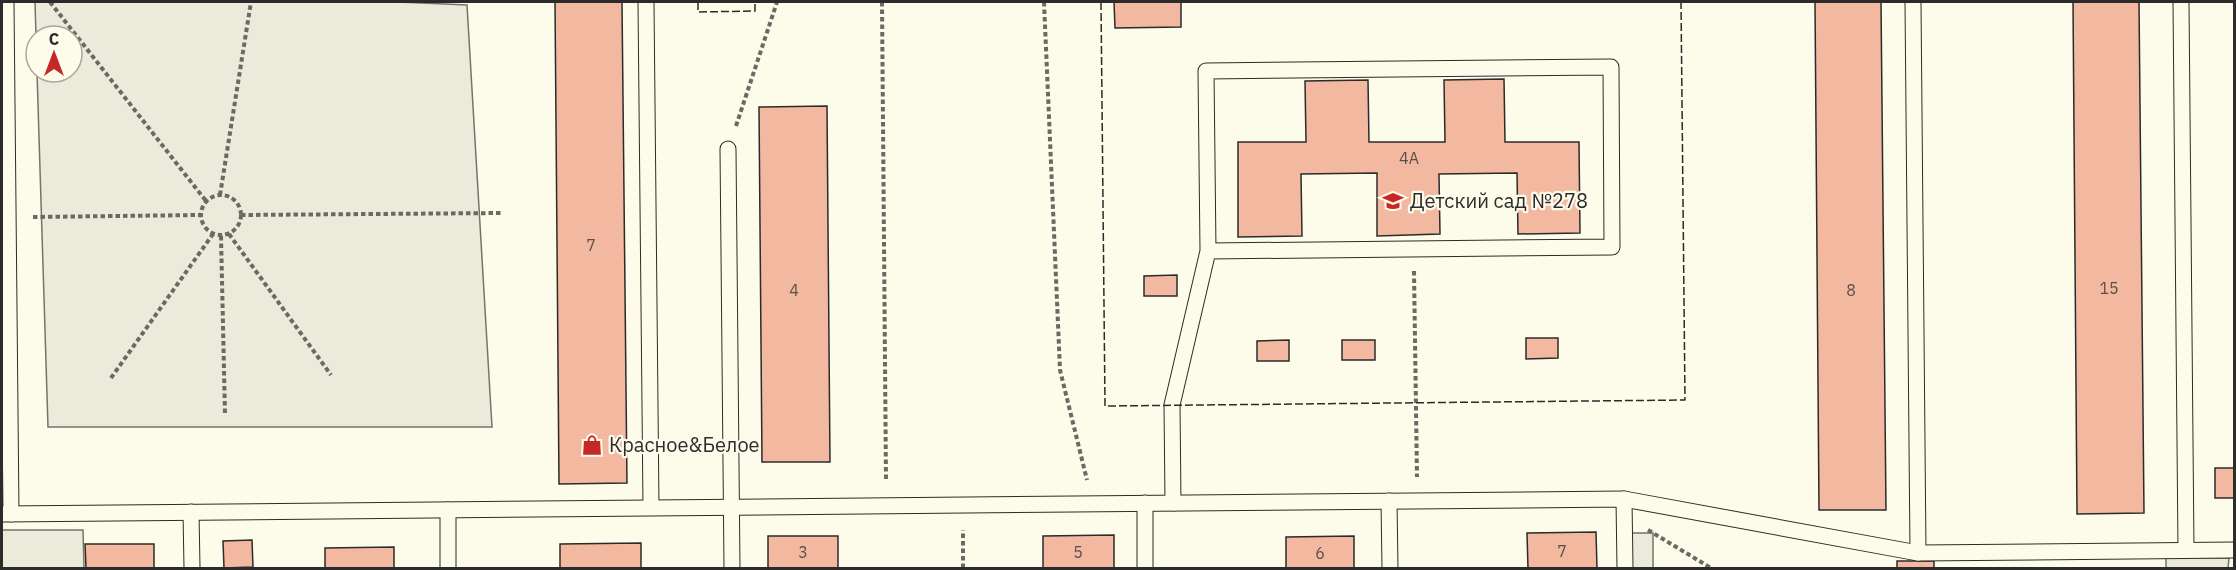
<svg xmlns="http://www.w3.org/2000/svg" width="2236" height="570" viewBox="0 0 2236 570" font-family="'IBM Plex Sans',sans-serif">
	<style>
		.green { fill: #ecebdb; stroke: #74746e; stroke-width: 1.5 }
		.parking { fill: #eceadb; stroke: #74746e; stroke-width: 1.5 }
		.building { fill: #f2b8a0; stroke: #2b2b2b; stroke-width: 1.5 }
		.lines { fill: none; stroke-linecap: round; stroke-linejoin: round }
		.service-casing { stroke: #2b2b2b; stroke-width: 17 }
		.path { stroke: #6a6964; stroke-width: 4; stroke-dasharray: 4.5 3; stroke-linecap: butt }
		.service { stroke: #fdfbea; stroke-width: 15 }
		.fence { stroke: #2b2b2b; stroke-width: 1.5; stroke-dasharray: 8 3; stroke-linecap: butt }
		.labels { text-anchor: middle; stroke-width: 4.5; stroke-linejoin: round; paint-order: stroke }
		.number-label { font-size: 16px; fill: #5d4e48 }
		.poi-label { font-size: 20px; fill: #2b2b2b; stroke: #fdfbea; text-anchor: start }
	</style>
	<rect width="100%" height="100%" fill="#fdfbea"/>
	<g class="green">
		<path d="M 35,2 L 399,2 L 467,5 L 492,427 L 48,427 L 37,72 L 72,72 L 72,36 L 36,36 Z"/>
		<path d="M 2,530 L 83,530 L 84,568 L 2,568 Z"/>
	</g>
	<g class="parking">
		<rect x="1630" y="533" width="23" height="35"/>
		<path d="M 2166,557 L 2229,558 L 2228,568 L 2166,568 Z"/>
	</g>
	<g class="building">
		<path d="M 555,2 L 622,2 L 627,483 L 559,484 Z"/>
		<path d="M 1114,2 L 1181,2 L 1181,27 L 1115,28 Z"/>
		<path d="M 1815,2 L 1881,2 L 1886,510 L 1819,510 Z"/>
		<path d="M 2073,2 L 2139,2 L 2144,513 L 2077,514 Z"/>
		<path d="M 1504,79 L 1505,142 L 1579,142 L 1580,233 L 1518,234 L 1517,173 L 1439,174 L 1440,234 L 1377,236 L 1377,173 L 1301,174 L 1302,236 L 1238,237 L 1238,142 L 1306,142 L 1305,81 L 1368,80 L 1369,142 L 1445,142 L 1444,80 Z"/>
		<path d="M 827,106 L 830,462 L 762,462 L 759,107 Z"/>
		<path d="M 1177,275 L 1177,296 L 1144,296 L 1144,276 Z"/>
		<path d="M 1526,338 L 1558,338 L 1558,358 L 1526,359 Z"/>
		<path d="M 1289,340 L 1289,361 L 1257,361 L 1257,341 Z"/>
		<rect x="1342" y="340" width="33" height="20"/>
		<rect x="2215" y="468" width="19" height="30"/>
		<path d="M 1596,532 L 1597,568 L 1528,568 L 1527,533 Z"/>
		<path d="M 1114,535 L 1114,568 L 1043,568 L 1043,536 Z"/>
		<rect x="768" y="536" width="70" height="32"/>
		<path d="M 1354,536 L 1354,568 L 1286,568 L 1286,537 Z"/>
		<path d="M 252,540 L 253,567 L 224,568 L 223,541 Z"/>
		<path d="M 641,543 L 641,568 L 560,568 L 560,544 Z"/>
		<path d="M 85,544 L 154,544 L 154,568 L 86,568 Z"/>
		<path d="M 394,547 L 394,568 L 325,568 L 325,548 Z"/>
		<rect x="1897" y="561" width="37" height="7"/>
	</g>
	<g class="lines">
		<g class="service-casing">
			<g id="service">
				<path d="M 6,2 L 11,514"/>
				<path d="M 646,2 L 651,507"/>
				<path d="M 1913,2 L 1918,553"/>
				<path d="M 2181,2 L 2186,550"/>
				<path d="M 728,149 L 732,568"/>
				<path d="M 1624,499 L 1625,568"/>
				<path d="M 1389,501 L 1390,568"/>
				<path d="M 1145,503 L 1145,568"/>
				<path d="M 1173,503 L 1172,405 L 1208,251 L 1206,71 L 1611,67 L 1612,247 L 1208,251"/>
				<path d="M 448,510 L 448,568"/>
				<path d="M 191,512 L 192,568"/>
				<path d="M 2,514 L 1624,499 L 1918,553 L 2234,550"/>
			</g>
		</g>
		<g class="path">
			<path d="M 50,2 L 206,201"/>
			<path d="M 882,2 L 886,481"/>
			<path d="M 1044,2 L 1060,370 L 1087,480"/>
			<path d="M 736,126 L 777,2"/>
			<circle cx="221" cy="215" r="20"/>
			<path d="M 220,195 L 251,2"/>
			<path d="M 241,215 L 503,213"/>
			<path d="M 33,217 L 200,215"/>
			<path d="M 229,234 L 331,375"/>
			<path d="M 221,236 L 225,415"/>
			<path d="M 1414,271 L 1417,477"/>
			<path d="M 111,378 L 213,234"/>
			<path d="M 1648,530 L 1711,568"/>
			<path d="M 963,568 L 963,530"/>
		</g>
		<use href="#service" class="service"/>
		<g class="fence">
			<path d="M 698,2 L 698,12 L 755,11 L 755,2"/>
			<path d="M 1101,2 L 1105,406 L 1685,400 L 1681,2"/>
		</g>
	</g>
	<defs>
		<g id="school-bare" transform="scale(1.62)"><path d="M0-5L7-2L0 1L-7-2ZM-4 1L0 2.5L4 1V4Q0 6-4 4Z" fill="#c62828" stroke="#fdfbea" stroke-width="2.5" paint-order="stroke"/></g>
		<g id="shop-bare" transform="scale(1.62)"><path d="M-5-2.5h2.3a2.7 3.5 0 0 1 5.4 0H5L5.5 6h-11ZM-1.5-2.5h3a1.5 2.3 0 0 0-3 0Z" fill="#c62828" stroke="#fdfbea" stroke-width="2.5" paint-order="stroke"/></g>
	</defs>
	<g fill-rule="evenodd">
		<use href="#school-bare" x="1393" y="201"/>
		<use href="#shop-bare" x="592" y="445"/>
	</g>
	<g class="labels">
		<g class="number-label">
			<text x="1409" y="164">4А</text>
			<text x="591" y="251">7</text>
			<text x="2109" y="294">15</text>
			<text x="794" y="296">4</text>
			<text x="1851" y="296">8</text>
			<text x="1562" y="557">7</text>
			<text x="803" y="558">3</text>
			<text x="1078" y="558">5</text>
			<text x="1320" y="559">6</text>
		</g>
		<g class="poi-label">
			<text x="1410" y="208">Детский сад №278</text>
			<text x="609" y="452">Красное&amp;Белое</text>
		</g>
	</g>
	<rect width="2236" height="570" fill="none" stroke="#2b2b2b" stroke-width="6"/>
	<g transform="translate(54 54)"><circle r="28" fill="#fdfbea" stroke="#a9a89e" stroke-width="1.5"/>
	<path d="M0-4.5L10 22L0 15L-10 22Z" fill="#c62828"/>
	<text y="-9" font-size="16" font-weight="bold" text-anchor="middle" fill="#2b2b2b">С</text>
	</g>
</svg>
